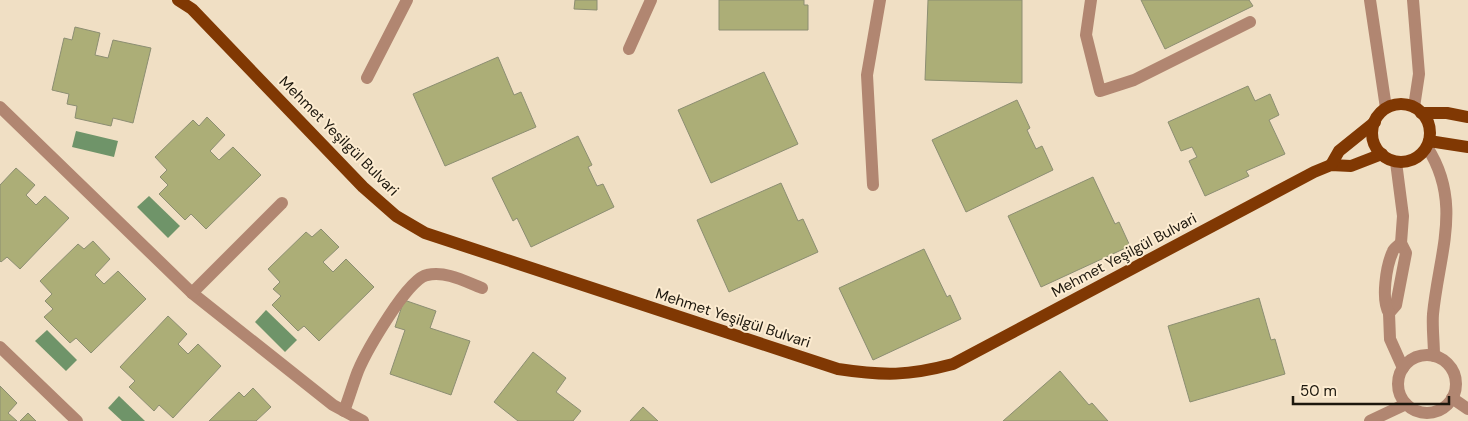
<svg xmlns="http://www.w3.org/2000/svg" width="1468" height="421" viewBox="0 0 1468 421" font-family="'DM Sans',sans-serif">
	<style>
		.water { fill: #6f9469 }
		.building { fill: #acae77; stroke: #8c8e72 }
		.lines { fill: none; stroke-linecap: round; stroke-linejoin: round }
		.minor { stroke: #b18671; stroke-width: 12 }
		.major { stroke: #803803; stroke-width: 12 }
		.labels { text-anchor: middle; stroke-width: 4; stroke-linejoin: round; paint-order: stroke }
		.street-label { font-size: 15px; fill: #1c170d; stroke: #fdecd1 }
	</style>
	<rect width="100%" height="100%" fill="#f0dfc4"/>
	<g class="water">
		<path d="M 76,131 L 118,141 L 114,157 L 72,147 Z"/>
		<path d="M 149,196 L 180,226 L 168,238 L 137,207 Z"/>
		<path d="M 266,310 L 297,340 L 285,352 L 255,322 Z"/>
		<path d="M 47,330 L 77,360 L 66,371 L 35,341 Z"/>
		<path d="M 119,396 L 145,421 L 122,421 L 108,408 Z"/>
	</g>
	<g class="building">
		<path d="M 575,0 L 597,0 L 597,10 L 574,9 Z"/>
		<path d="M 719,0 L 804,0 L 804,5 L 808,5 L 808,30 L 719,30 Z"/>
		<path d="M 928,0 L 1022,0 L 1022,83 L 925,80 Z"/>
		<path d="M 1141,0 L 1249,0 L 1253,6 L 1165,49 Z"/>
		<path d="M 75,27 L 100,33 L 95,55 L 108,58 L 113,40 L 151,48 L 133,123 L 113,118 L 111,126 L 75,118 L 77,106 L 67,104 L 69,94 L 52,90 L 64,38 L 72,40 Z"/>
		<path d="M 498,57 L 514,95 L 521,92 L 536,127 L 445,166 L 413,94 Z"/>
		<path d="M 764,72 L 798,144 L 711,183 L 678,110 Z"/>
		<path d="M 1248,86 L 1255,101 L 1270,94 L 1279,115 L 1269,120 L 1285,154 L 1246,171 L 1249,176 L 1205,196 L 1189,161 L 1197,157 L 1192,147 L 1181,151 L 1168,122 Z"/>
		<path d="M 1017,100 L 1030,128 L 1027,130 L 1036,149 L 1042,146 L 1053,170 L 966,212 L 932,140 Z"/>
		<path d="M 207,117 L 225,135 L 210,151 L 219,160 L 233,147 L 261,175 L 206,229 L 191,214 L 185,220 L 159,194 L 168,185 L 160,177 L 167,170 L 155,157 L 193,120 L 199,126 Z"/>
		<path d="M 578,136 L 592,165 L 588,167 L 597,186 L 603,184 L 614,207 L 531,247 L 517,218 L 513,221 L 492,178 Z"/>
		<path d="M 16,168 L 35,185 L 26,195 L 36,205 L 45,196 L 69,218 L 20,269 L 7,257 L 1,262 L 0,261 L 0,185 Z"/>
		<path d="M 1093,177 L 1115,224 L 1119,222 L 1130,246 L 1041,287 L 1008,216 Z"/>
		<path d="M 781,183 L 798,221 L 803,219 L 818,252 L 729,292 L 697,220 Z"/>
		<path d="M 321,229 L 339,247 L 323,262 L 333,272 L 346,259 L 374,287 L 319,341 L 304,326 L 298,331 L 272,305 L 281,296 L 273,289 L 280,282 L 268,269 L 306,232 L 312,237 Z"/>
		<path d="M 93,241 L 110,259 L 95,275 L 104,284 L 118,271 L 146,299 L 91,353 L 76,338 L 70,343 L 44,317 L 53,309 L 45,301 L 52,294 L 40,281 L 78,244 L 84,249 Z"/>
		<path d="M 924,249 L 947,297 L 950,295 L 961,319 L 873,360 L 839,288 Z"/>
		<path d="M 1259,298 L 1271,340 L 1275,339 L 1285,374 L 1190,402 L 1168,326 Z"/>
		<path d="M 404,300 L 436,311 L 430,328 L 470,341 L 451,395 L 390,374 L 405,330 L 395,327 Z"/>
		<path d="M 168,316 L 187,334 L 178,344 L 188,354 L 198,344 L 221,366 L 173,418 L 159,405 L 154,411 L 129,387 L 135,381 L 120,367 Z"/>
		<path d="M 533,352 L 566,378 L 556,392 L 581,411 L 573,421 L 518,421 L 494,402 Z"/>
		<path d="M 1060,371 L 1089,405 L 1092,403 L 1108,421 L 1003,421 Z"/>
		<path d="M 0,386 L 17,403 L 8,413 L 17,421 L 0,421 Z"/>
		<path d="M 253,388 L 271,407 L 256,421 L 209,421 L 239,392 L 244,397 Z"/>
		<path d="M 643,407 L 658,421 L 630,421 Z"/>
		<path d="M 28,413 L 36,421 L 20,421 Z"/>
	</g>
	<g class="lines">
		<g class="minor">
			<path d="M 1091,0 L 1086,35 L 1100,91 L 1134,80 L 1250,22"/>
			<path d="M 1370,0 L 1386,108"/>
			<path d="M 1413,0 L 1419,74 L 1414,107"/>
			<path d="M 629,49 L 651,0"/>
			<path d="M 367,78 L 407,0"/>
			<path d="M 0,107 L 192,293 L 333,405 L 363,421"/>
			<path d="M 1427,147 C 1463,203 1439,253 1433,314 C 1432,327 1434,342 1434,356"/>
			<path d="M 1396,162 L 1403,216 L 1401,243 L 1406,253 L 1396,305 L 1389,313 L 1390,339 L 1403,368"/>
			<path d="M 873,185 L 867,75 L 880,0"/>
			<path d="M 192,293 L 282,203"/>
			<path d="M 1389,313 C 1381,300 1386,266 1393,251 C 1394,248 1398,246 1401,243"/>
			<path d="M 0,347 L 77,421"/>
			<circle cx="1427" cy="384" r="29"/>
			<path d="M 1452,398 L 1468,409"/>
			<path d="M 344,411 C 349,398 353,384 358,371 C 366,352 408,278 427,275 C 447,271 464,281 482,288"/>
			<path d="M 1370,421 L 1406,404"/>
		</g>
		<g class="major">
			<path d="M 178,0 L 192,9 L 363,187 L 396,216 L 425,233 L 838,369 C 884,376 908,376 953,364 L 1314,172 L 1331,165 L 1351,166 L 1382,154"/>
			<circle cx="1401" cy="133" r="29"/>
			<path d="M 1421,113 L 1447,113 L 1468,117"/>
			<path d="M 1429,141 L 1468,147"/>
			<path d="M 1331,165 L 1339,151 L 1375,122"/>
		</g>
	</g>
	<g class="labels">
		<g class="street-label">
			<text transform="translate(339 136) rotate(45)" y="5">Mehmet Yeşilgül Bulvari</text>
			<text transform="translate(1124 255) rotate(-28)" y="5">Mehmet Yeşilgül Bulvari</text>
			<text transform="translate(733 318) rotate(18)" y="5">Mehmet Yeşilgül Bulvari</text>
		</g>
	</g>
	<path d="M1293 396v8h156v-8" fill="none" stroke="#1c170d" stroke-width="2.5"/>
	<text x="1300" y="396" font-size="15" fill="#1c170d" stroke="#fdecd1" stroke-width="4" paint-order="stroke">50 m</text>
</svg>
